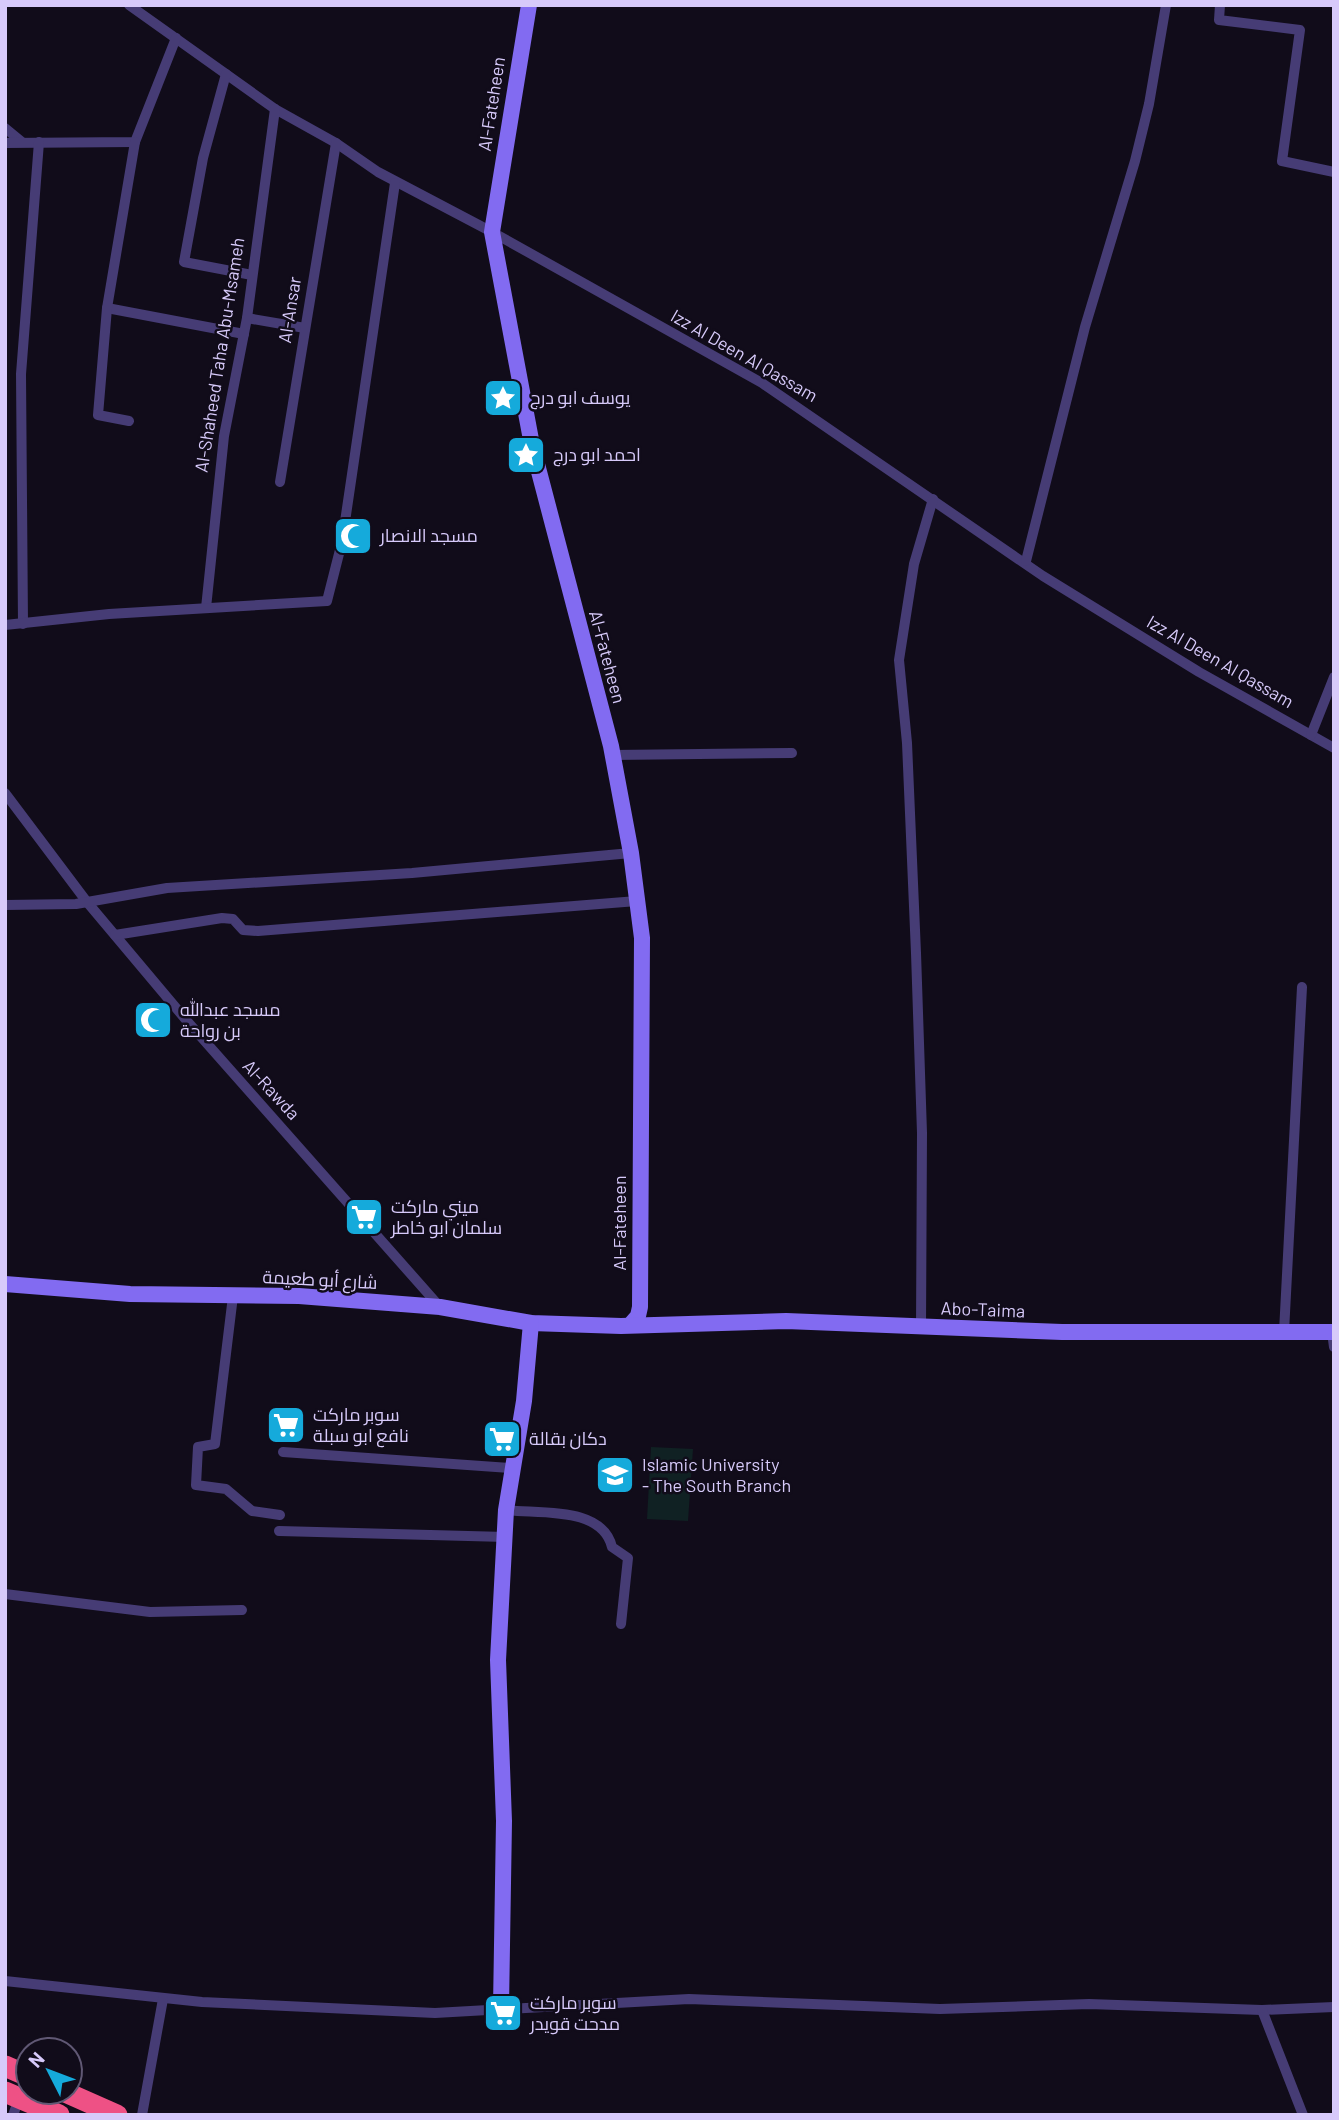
<svg xmlns="http://www.w3.org/2000/svg" width="1339" height="2120" viewBox="0 0 1339 2120" font-family="Barlow,Cairo,sans-serif">
	<style>
		.green { fill: #102123 }
		.lines { fill: none; stroke-linecap: round; stroke-linejoin: round }
		.street { stroke: #463c75; stroke-width: 10 }
		.secondary { stroke: #826bf1; stroke-width: 16 }
		.highway { stroke: #ee5185; stroke-width: 21 }
		.labels { text-anchor: middle; stroke-width: 5; stroke-linejoin: round; paint-order: stroke }
		.street-label { font-size: 18px; fill: #d7cafa; stroke: #110c1a }
		.poi-label { font-size: 18px; fill: #d7cafa; stroke: #110c1a; text-anchor: start }
	</style>
	<rect width="100%" height="100%" fill="#110c1a"/>
	<path class="green" d="M 651,1447 L 693,1449 L 688,1521 L 647,1519 Z"/>
	<g class="lines">
		<g class="street">
			<path d="M 129,5 L 275,109 L 336,143 L 378,172 L 492,232 L 762,383 L 1043,576 L 1199,672 L 1334,748"/>
			<path d="M 1220,5 L 1219,20 L 1300,30 L 1282,161 L 1334,172"/>
			<path d="M 226,74 L 203,158 L 184,262 L 252,275"/>
			<path d="M 5,128 L 22,142"/>
			<path d="M 5,143 L 135,142 L 176,38"/>
			<path d="M 107,308 L 244,334"/>
			<path d="M 247,318 L 305,328"/>
			<path d="M 129,421 L 98,415 L 107,308 L 135,142"/>
			<path d="M 280,482 L 336,143"/>
			<path d="M 1026,561 L 1085,327 L 1135,161 L 1149,104 L 1166,5"/>
			<path d="M 206,608 L 224,436 L 247,318 L 275,109"/>
			<path d="M 23,624 L 21,374 L 39,142"/>
			<path d="M 5,625 L 109,614 L 327,601 L 342,542 L 395,183"/>
			<path d="M 1311,735 L 1334,677"/>
			<path d="M 612,755 L 792,753"/>
			<path d="M 5,793 L 87,902 L 187,1021 L 440,1307"/>
			<path d="M 5,905 L 76,904 L 167,888 L 412,873 L 631,853"/>
			<path d="M 115,935 L 222,918 L 233,919 L 243,930 L 258,931 L 637,901"/>
			<path d="M 233,1296 L 215,1444 L 198,1447 L 196,1485 L 226,1489 L 252,1511 L 280,1515"/>
			<path d="M 921,1327 L 922,1133 L 916,953 L 907,743 L 899,660 L 914,564 L 933,499"/>
			<path d="M 1284,1332 L 1302,987"/>
			<path d="M 1332,1332 L 1334,1347"/>
			<path d="M 283,1452 L 510,1468"/>
			<path d="M 506,1510 C 540,1514 602,1506 612,1547 L 628,1558 L 621,1624"/>
			<path d="M 279,1531 L 506,1537"/>
			<path d="M 5,1594 L 150,1612 L 242,1610"/>
			<path d="M 5,1981 L 202,2002 L 435,2013 L 689,1999 L 940,2009 L 1089,2004 L 1262,2010 L 1334,2007"/>
			<path d="M 1262,2010 L 1303,2115"/>
			<path d="M 13,2115 L 19,2099"/>
			<path d="M 142,2115 L 163,1999"/>
		</g>
		<g class="secondary">
			<path d="M 529,5 L 492,232 L 532,445 L 611,746 L 631,853 L 642,938 L 640,1307 L 638,1316 L 631,1324"/>
			<path d="M 5,1284 L 130,1294 L 299,1296 L 440,1307 L 531,1323 L 621,1326 L 786,1321 L 1062,1332 L 1334,1332"/>
			<path d="M 501,2007 L 504,1821 L 498,1660 L 506,1510 L 524,1401 L 531,1323"/>
		</g>
		<g class="highway">
			<path d="M 5,2066 L 28,2076"/>
			<path d="M 5,2092 L 59,2115"/>
			<path d="M 65,2092 L 117,2115"/>
		</g>
	</g>
	<defs>
		<g id="sight-square" transform="scale(2.0125)"><rect x="-9" y="-9" width="18" height="18" rx="4" fill="#15aadb" stroke="#110c1a"/><path d="M0-6L1.8-2.2L6-1.7L2.9 1.2L3.7 5.4L0 3.3L-3.7 5.4L-2.9 1.2L-6-1.7L-1.8-2.2Z" fill="#fff"/></g>
		<g id="mosque-square" transform="scale(2.0125)"><rect x="-9" y="-9" width="18" height="18" rx="4" fill="#15aadb" stroke="#110c1a"/><path d="M3.5-4.9A6 6 0 1 0 3.5 4.9A5 5 0 1 1 3.5-4.9Z" fill="#fff"/></g>
		<g id="supermarket-square" transform="scale(2.0125)"><rect x="-9" y="-9" width="18" height="18" rx="4" fill="#15aadb" stroke="#110c1a"/><path d="M-6-5.5h2.5l.6 2H6L4.5 2H-2.5L-4.4-4H-6ZM-1.5 3.2a1.3 1.3 0 1 0 .1 0ZM3 3.2a1.3 1.3 0 1 0 .1 0Z" fill="#fff"/></g>
		<g id="university-square" transform="scale(2.0125)"><rect x="-9" y="-9" width="18" height="18" rx="4" fill="#15aadb" stroke="#110c1a"/><path d="M0-5L7-2L0 1L-7-2ZM-4 1L0 2.5L4 1V4Q0 6-4 4Z" fill="#fff"/></g>
	</defs>
	<g fill-rule="evenodd">
		<use href="#sight-square" x="503" y="398"/>
		<use href="#sight-square" x="526" y="455"/>
		<use href="#mosque-square" x="353" y="536"/>
		<use href="#mosque-square" x="153" y="1020"/>
		<use href="#supermarket-square" x="364" y="1217"/>
		<use href="#supermarket-square" x="286" y="1425"/>
		<use href="#supermarket-square" x="502" y="1439"/>
		<use href="#university-square" x="615" y="1475"/>
		<use href="#supermarket-square" x="503" y="2013"/>
	</g>
	<g class="labels">
		<g class="street-label">
			<text transform="translate(492 104) rotate(-81)" y="6">Al-Fateheen</text>
			<text transform="translate(290 310) rotate(-81)" y="6">Al-Ansar</text>
			<text transform="translate(220 355) rotate(-81)" y="6">Al-Shaheed Taha Abu-Msameh</text>
			<text transform="translate(744 356) rotate(30)" y="6">Izz Al Deen Al Qassam</text>
			<text transform="translate(607 657) rotate(75)" y="6">Al-Fateheen</text>
			<text transform="translate(1220 662) rotate(30)" y="6">Izz Al Deen Al Qassam</text>
			<text transform="translate(271 1090) rotate(47)" y="6">Al-Rawda</text>
			<text transform="translate(620 1223) rotate(-90)" y="6">Al-Fateheen</text>
			<text transform="translate(320 1280) rotate(3)" y="6">شارع أبو طعيمة</text>
			<text transform="translate(983 1310) rotate(2)" y="6">Abo-Taima</text>
		</g>
		<g class="poi-label">
			<text x="530" y="404">يوسف ابو درج</text>
			<text x="553" y="461">احمد ابو درج</text>
			<text x="380" y="542">مسجد الانصار</text>
			<text x="180" y="1016">مسجد عبدالله<tspan x="180" dy="21">بن رواحة</tspan></text>
			<text x="391" y="1213">ميني ماركت<tspan x="391" dy="21">سلمان ابو خاطر</tspan></text>
			<text x="313" y="1421">سوبر ماركت<tspan x="313" dy="21">نافع ابو سبلة</tspan></text>
			<text x="529" y="1445">دكان بقالة</text>
			<text x="642" y="1471">Islamic University<tspan x="642" dy="21">- The South Branch</tspan></text>
			<text x="530" y="2009">سوبر ماركت<tspan x="530" dy="21">مدحت قويدر</tspan></text>
		</g>
	</g>
	<rect width="1339" height="2120" fill="none" stroke="#d7cafa" stroke-width="14"/>
	<g transform="translate(49 2071) rotate(312)"><circle r="33" fill="#110c1a" stroke="#605874" stroke-width="2"/>
	<path d="M0-5L12 26L0 18L-12 26Z" fill="#15aadb"/>
	<text y="-10" font-size="19" font-weight="bold" text-anchor="middle" fill="#d7cafa">N</text>
	</g>
</svg>
